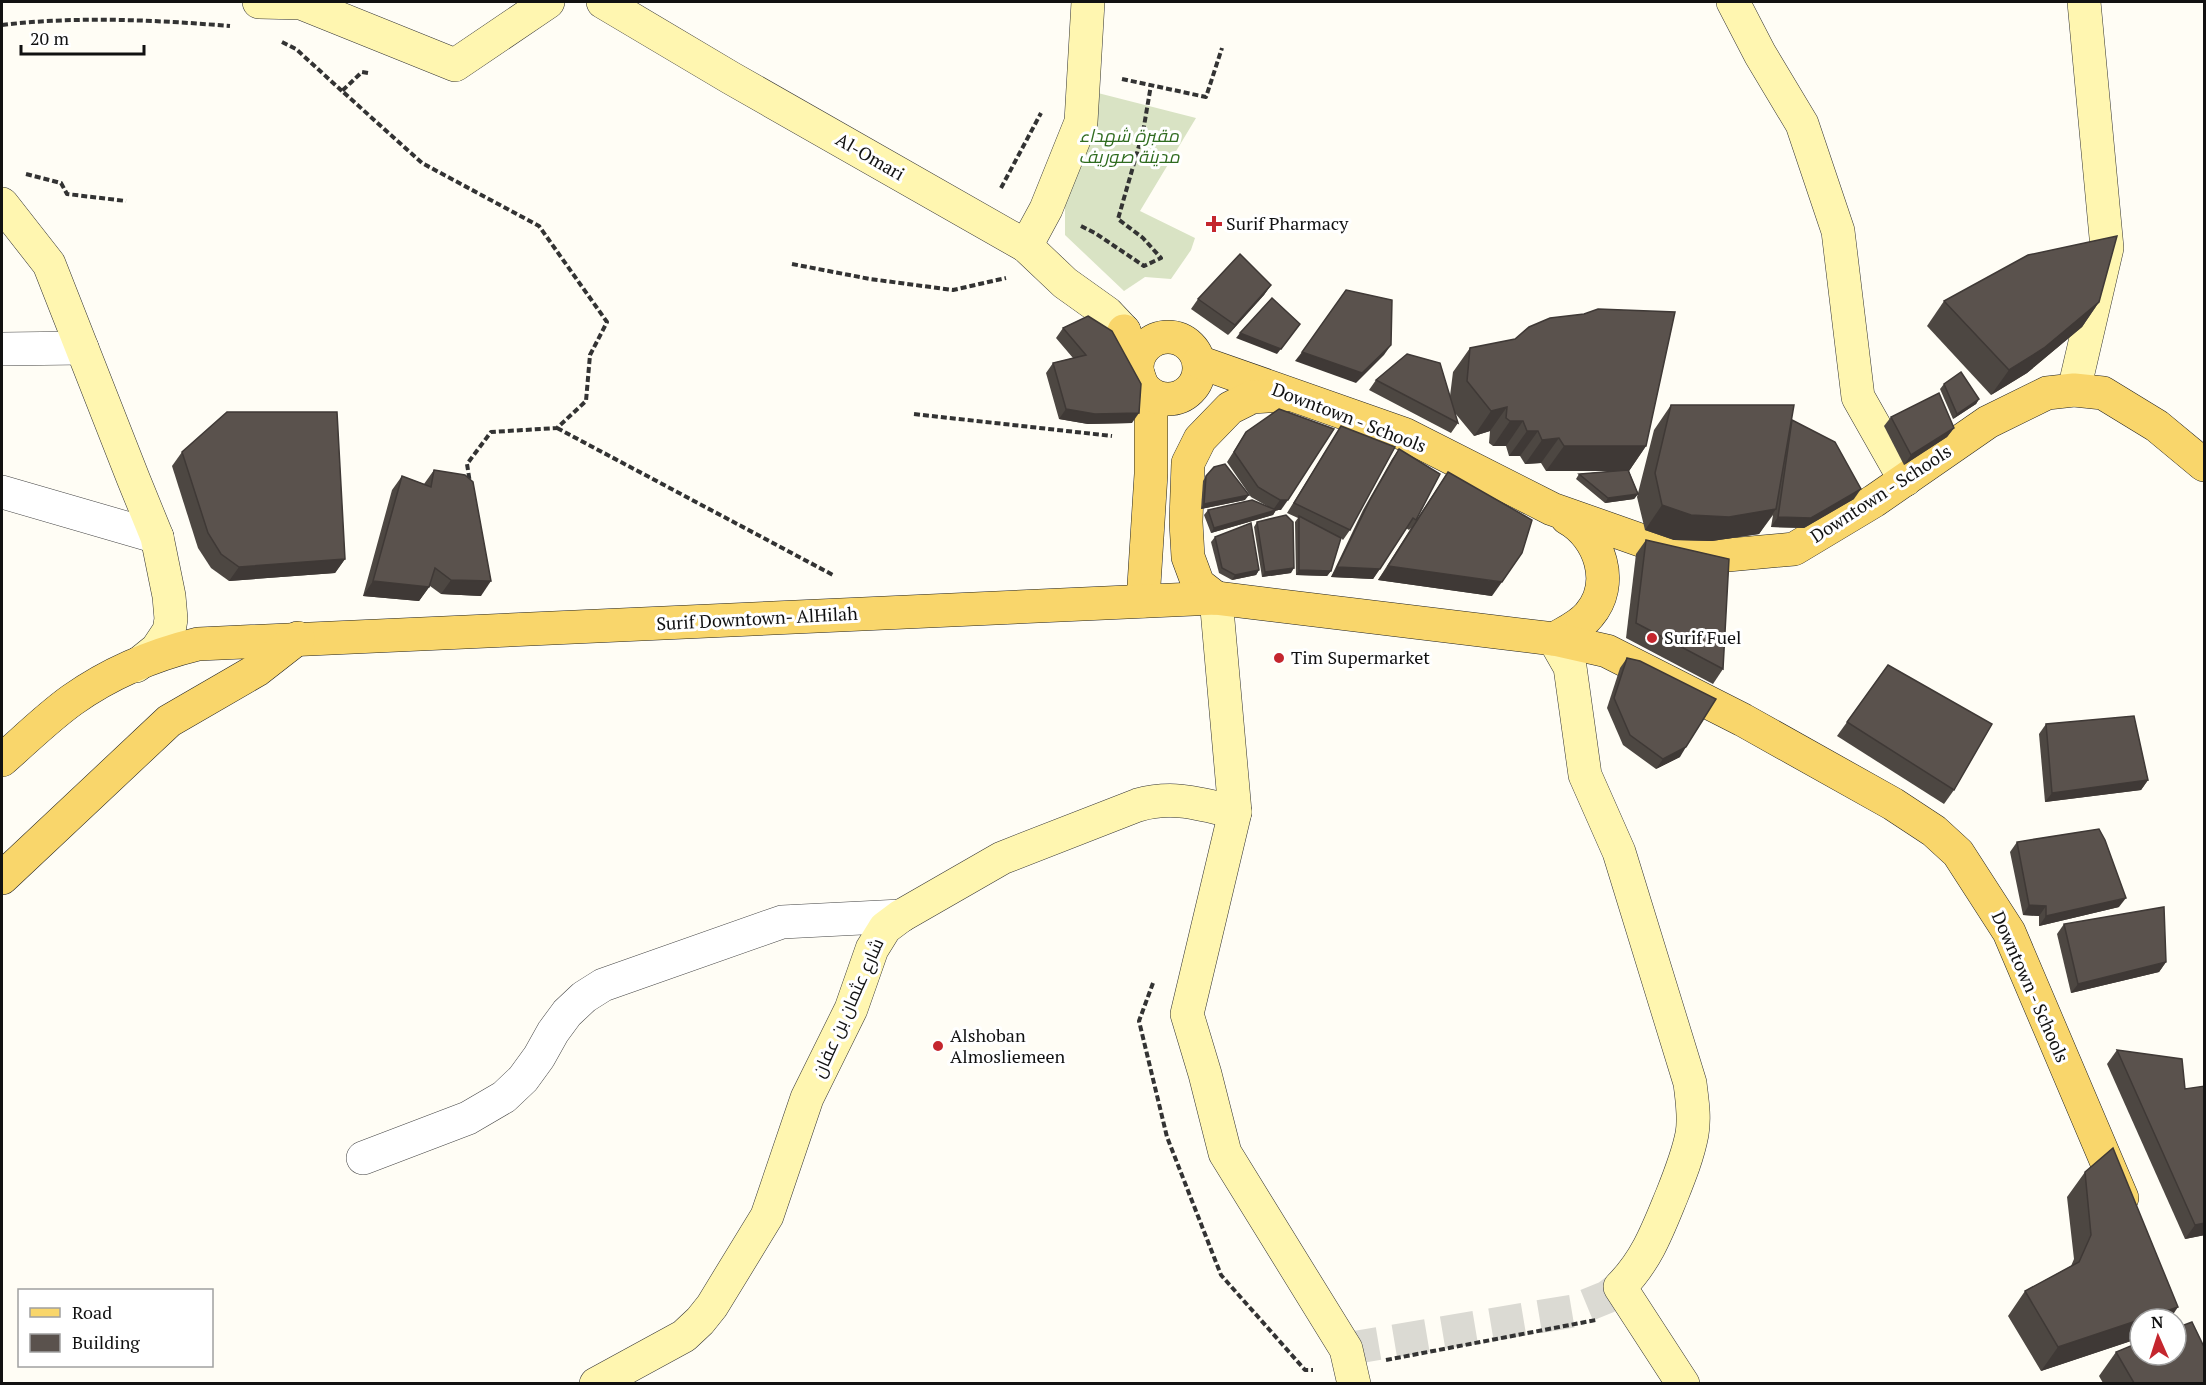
<svg xmlns="http://www.w3.org/2000/svg" width="2206" height="1385" viewBox="0 0 2206 1385" font-family="'PT Serif',Cairo,serif">
	<style>
		.cemetery { fill: #d9e3c4 }
		.lines { fill: none; stroke-linecap: round; stroke-linejoin: round }
		.secondary-tunnel { stroke: #dbdad3; stroke-width: 33; stroke-dasharray: 33 16; stroke-linecap: butt }
		.street-casing { stroke: #444; stroke-width: 34 }
		.secondary-casing { stroke: #333; stroke-width: 34 }
		.primary-casing { stroke: #222; stroke-width: 34 }
		.path { stroke: #333; stroke-width: 4; stroke-dasharray: 6 3; stroke-linecap: butt }
		.street { stroke: #fff; stroke-width: 33 }
		.secondary { stroke: #fff6b0; stroke-width: 33 }
		.primary { stroke: #f9d66b; stroke-width: 33 }
		.wall { fill: #4d4742 }
		.shaded-wall { fill: #3f3936 }
		.building { fill: #5a524d; stroke: #3f3936; stroke-width: 1.5 }
		.poi-dot { fill: #c4262e; stroke: #fff; stroke-width: 2 }
		.labels { text-anchor: middle; stroke-width: 6; stroke-linejoin: round; paint-order: stroke }
		.park-label { font-size: 18px; font-style: italic; fill: #2f6b1f; stroke: #fff }
		.street-label { font-size: 18px; fill: #111; stroke: #fff }
		.poi-label { font-size: 18px; fill: #111; stroke: #fff; text-anchor: start }
	</style>
	<rect width="100%" height="100%" fill="#fffdf5"/>
	<path class="cemetery" d="M 1094,92 L 1196,118 L 1140,211 L 1195,238 L 1191,250 L 1171,279 L 1145,277 L 1124,291 L 1065,235 L 1065,200 Z"/>
	<g class="lines">
		<path class="secondary-tunnel" d="M 1346,1349 L 1573,1311 L 1607,1297 L 1620,1287"/>
		<g class="street-casing">
			<g id="street">
				<path d="M 2,349 L 82,348"/>
				<path d="M 2,492 L 157,537"/>
				<path d="M 363,1158 L 468,1118 L 504,1097 L 523,1079 L 539,1057 L 553,1032 L 567,1013 L 584,997 L 603,985 L 782,922 L 901,916"/>
			</g>
		</g>
		<g class="secondary-casing">
			<g id="secondary">
				<path d="M 259,2 L 301,3 L 455,65 L 548,2"/>
				<path d="M 603,2 L 731,78 L 1026,246 L 1065,283 L 1107,313 L 1124,331"/>
				<path d="M 1733,2 L 1760,54 L 1802,124 L 1838,231 L 1858,397 L 1905,480"/>
				<path d="M 2,204 L 49,264 L 133,478 L 157,537 L 169,596 L 171,619 L 169,631 L 157,649 L 136,666"/>
				<path d="M 1026,246 L 1046,209 L 1081,122 L 1088,2"/>
				<path d="M 2074,390 L 2107,248 L 2084,2"/>
				<path d="M 1216,598 L 1235,812 L 1187,1014 L 1205,1074 L 1225,1153 L 1346,1349 L 1354,1384"/>
				<path d="M 1554,639 L 1570,667 L 1585,775 L 1619,852 L 1690,1083 C 1692,1100 1695,1117 1692,1134 C 1688,1155 1680,1175 1672,1195 C 1658,1229 1647,1260 1620,1287 L 1683,1384"/>
				<path d="M 596,1384 L 684,1336 L 700,1321 L 712,1306 L 767,1216 L 807,1098 L 851,1009 L 872,949 L 885,928 L 901,916 L 1002,858 L 1138,805 C 1174,795 1200,804 1235,812"/>
			</g>
		</g>
		<g class="primary-casing">
			<g id="primary">
				<path d="M 1124,331 L 1143,389 L 1151,396 L 1151,474 L 1143,601"/>
				<circle cx="1168" cy="368" r="31"/>
				<path d="M 1199,362 L 1404,434 L 1552,509 L 1660,547 L 1706,557 L 1794,549 L 1874,501 L 1988,422 L 2047,393 L 2074,390 L 2103,393 L 2157,426 L 2204,465"/>
				<path d="M 1216,598 L 1198,584 L 1188,557 L 1186,522 L 1188,463 L 1200,439 L 1230,408 L 1252,397 L 1285,395"/>
				<path d="M 1554,639 C 1566,632 1580,626 1589,615 C 1616,584 1600,536 1567,518"/>
				<path d="M 2,760 C 25,740 47,718 72,700 C 110,673 153,655 198,644 L 1216,598 L 1554,639 L 1607,651 L 1743,720 L 1893,804 L 1934,831 L 1958,853 L 2009,932 L 2122,1198"/>
				<path d="M 2,878 L 169,721 L 257,670 L 298,638"/>
			</g>
		</g>
		<g class="path">
			<path d="M 2,25 C 77,16 155,20 230,26"/>
			<path d="M 282,42 L 296,49 L 342,91"/>
			<path d="M 368,73 L 362,72 L 342,91 L 422,163 L 539,226 L 607,322 L 590,355 L 586,401 L 557,428 L 491,432 L 467,464 L 470,483"/>
			<path d="M 1122,79 L 1206,97 L 1222,48"/>
			<path d="M 26,174 L 61,183 L 67,194 L 126,201"/>
			<path d="M 1001,188 L 1041,113"/>
			<path d="M 1081,226 L 1095,233 L 1144,266 L 1161,258 L 1143,238 L 1118,219 L 1143,132 L 1151,85"/>
			<path d="M 792,264 L 870,279 L 953,290 L 1006,278"/>
			<path d="M 1162,325 L 1178,331"/>
			<path d="M 914,414 L 1112,436"/>
			<path d="M 557,428 L 833,575"/>
			<path d="M 1153,983 L 1139,1021 L 1167,1137 L 1221,1275 L 1305,1370 L 1313,1370"/>
			<path d="M 1386,1360 L 1596,1320"/>
		</g>
		<use href="#street" class="street"/>
		<use href="#secondary" class="secondary"/>
		<use href="#primary" class="primary"/>
	</g>
	<g class="wall">
		<path d="M 1271,285 L 1264,295 L 1228,335 L 1191,309 L 1198,299 Z"/>
		<path d="M 1944,301 L 2099,302 L 2082,327 L 2027,373 L 1991,395 L 1927,326 Z"/>
		<path d="M 1088,316 L 1132,423 L 1088,424 L 1059,419 L 1046,373 L 1053,363 L 1073,358 L 1056,338 L 1063,328 Z"/>
		<path d="M 1470,348 L 1646,446 L 1629,471 L 1638,494 L 1634,499 L 1605,503 L 1576,479 L 1579,474 L 1612,471 L 1546,471 L 1541,463 L 1525,464 L 1520,456 L 1509,456 L 1506,446 L 1493,446 L 1489,443 L 1490,431 L 1474,436 L 1455,413 L 1458,423 L 1451,433 L 1369,390 L 1376,380 L 1450,396 L 1453,372 Z"/>
		<path d="M 1944,384 L 1979,399 L 1976,404 L 1953,419 L 1940,389 Z"/>
		<path d="M 1671,405 L 1791,421 L 1854,499 L 1804,528 L 1771,527 L 1773,515 L 1759,534 L 1712,541 L 1674,540 L 1645,530 L 1637,497 L 1654,430 Z"/>
		<path d="M 1279,409 L 1281,510 L 1276,510 L 1273,515 L 1211,533 L 1204,515 L 1208,510 L 1267,506 L 1251,497 L 1227,462 L 1246,432 Z"/>
		<path d="M 1891,417 L 1954,428 L 1947,437 L 1904,465 L 1884,426 Z"/>
		<path d="M 1341,426 L 1350,530 L 1343,540 L 1341,538 L 1331,571 L 1327,576 L 1296,575 L 1295,522 L 1298,518 L 1287,513 Z"/>
		<path d="M 1399,449 L 1418,517 L 1448,472 L 1492,596 L 1378,580 L 1411,528 L 1409,530 L 1406,528 L 1373,579 L 1331,577 L 1363,510 L 1392,459 Z"/>
		<path d="M 182,452 L 345,559 L 335,573 L 229,581 L 211,568 L 198,548 L 172,466 Z"/>
		<path d="M 434,470 L 481,596 L 441,594 L 430,586 L 419,601 L 363,596 L 392,490 L 402,476 L 424,484 Z"/>
		<path d="M 1206,476 L 1245,500 L 1201,509 L 1203,481 Z"/>
		<path d="M 1257,522 L 1291,573 L 1262,577 L 1254,527 Z"/>
		<path d="M 1215,537 L 1259,570 L 1256,575 L 1232,580 L 1219,573 L 1211,542 Z"/>
		<path d="M 1646,540 L 1723,669 L 1713,684 L 1626,638 L 1636,554 Z"/>
		<path d="M 1627,658 L 1680,757 L 1656,769 L 1623,745 L 1607,708 L 1620,668 Z"/>
		<path d="M 1888,665 L 1954,790 L 1944,804 L 1837,736 Z"/>
		<path d="M 2046,724 L 2148,780 L 2141,790 L 2045,802 L 2039,734 Z"/>
		<path d="M 2017,842 L 2119,907 L 2039,926 L 2039,916 L 2023,915 L 2010,852 Z"/>
		<path d="M 2064,924 L 2166,962 L 2159,972 L 2071,993 L 2057,934 Z"/>
		<path d="M 2117,1050 L 2185,1089 L 2205,1235 L 2185,1239 L 2107,1064 Z"/>
		<path d="M 2085,1172 L 2140,1319 L 2140,1338 L 2041,1371 L 2008,1316 L 2025,1291 L 2071,1266 L 2074,1259 L 2067,1197 Z"/>
		<path d="M 2116,1352 L 2205,1383 L 2103,1383 L 2099,1376 Z"/>
	</g>
	<g class="shaded-wall">
		<path d="M 1271,285 L 1264,295 L 1228,335 L 1235,325 Z"/>
		<path d="M 2099,302 L 2082,327 L 2027,373 L 1991,395 L 2009,370 Z"/>
		<path d="M 1300,324 L 1277,354 L 1236,338 L 1240,333 Z"/>
		<path d="M 1391,345 L 1384,355 L 1356,383 L 1295,361 L 1302,352 Z"/>
		<path d="M 1979,399 L 1976,404 L 1953,419 L 1957,414 Z"/>
		<path d="M 1507,407 L 1490,431 L 1474,436 L 1491,411 Z"/>
		<path d="M 1066,409 L 1139,413 L 1132,423 L 1088,424 L 1059,419 Z"/>
		<path d="M 1510,421 L 1523,421 L 1506,446 L 1493,446 Z"/>
		<path d="M 1954,428 L 1947,437 L 1904,465 L 1911,455 Z"/>
		<path d="M 1527,431 L 1538,431 L 1520,456 L 1509,456 Z"/>
		<path d="M 1559,438 L 1541,463 L 1525,464 L 1542,440 Z"/>
		<path d="M 1564,446 L 1646,446 L 1629,471 L 1546,471 Z"/>
		<path d="M 1861,489 L 1854,499 L 1804,528 L 1771,527 L 1778,517 Z"/>
		<path d="M 1638,494 L 1634,499 L 1605,503 L 1608,498 Z"/>
		<path d="M 1249,495 L 1245,500 L 1201,509 L 1204,504 Z"/>
		<path d="M 1280,500 L 1288,500 L 1281,510 L 1273,510 Z"/>
		<path d="M 1662,505 L 1776,509 L 1759,534 L 1712,541 L 1674,540 L 1645,530 Z"/>
		<path d="M 1276,510 L 1273,515 L 1211,533 L 1214,528 Z"/>
		<path d="M 345,559 L 335,573 L 229,581 L 239,567 Z"/>
		<path d="M 1388,566 L 1502,582 L 1492,596 L 1378,580 Z"/>
		<path d="M 1337,567 L 1380,569 L 1373,579 L 1331,577 Z"/>
		<path d="M 1294,568 L 1291,573 L 1262,577 L 1265,572 Z"/>
		<path d="M 1259,570 L 1256,575 L 1232,580 L 1235,575 Z"/>
		<path d="M 1299,570 L 1331,571 L 1327,576 L 1296,575 Z"/>
		<path d="M 451,580 L 491,581 L 481,596 L 441,594 Z"/>
		<path d="M 373,581 L 429,587 L 419,601 L 363,596 Z"/>
		<path d="M 1686,747 L 1680,757 L 1656,769 L 1663,759 Z"/>
		<path d="M 2148,780 L 2141,790 L 2045,802 L 2052,793 Z"/>
		<path d="M 2126,898 L 2119,907 L 2039,926 L 2046,916 Z"/>
		<path d="M 2029,905 L 2046,906 L 2039,916 L 2023,915 Z"/>
		<path d="M 2166,962 L 2159,972 L 2071,993 L 2078,984 Z"/>
		<path d="M 2205,1223 L 2205,1235 L 2185,1239 L 2195,1225 Z"/>
		<path d="M 2178,1307 L 2170,1319 L 2141,1319 Z"/>
		<path d="M 2140,1319 L 2140,1338 L 2041,1371 L 2058,1347 Z"/>
	</g>
	<g class="building">
		<path d="M 2117,236 L 2099,302 L 2044,348 L 2009,370 L 1944,301 L 2028,255 Z"/>
		<path d="M 1240,254 L 1271,285 L 1235,325 L 1198,299 Z"/>
		<path d="M 1346,290 L 1392,300 L 1391,345 L 1362,373 L 1302,352 Z"/>
		<path d="M 1272,298 L 1300,324 L 1281,349 L 1240,333 Z"/>
		<path d="M 1598,309 L 1675,312 L 1646,446 L 1564,446 L 1559,438 L 1542,440 L 1538,431 L 1527,431 L 1523,421 L 1510,421 L 1506,418 L 1507,407 L 1491,411 L 1467,381 L 1470,348 L 1515,339 L 1529,327 L 1550,318 L 1584,314 Z"/>
		<path d="M 1088,316 L 1112,331 L 1141,384 L 1139,413 L 1095,414 L 1066,409 L 1053,363 L 1086,355 L 1063,328 Z"/>
		<path d="M 1407,354 L 1440,363 L 1458,423 L 1376,380 Z"/>
		<path d="M 1961,372 L 1979,399 L 1957,414 L 1944,384 Z"/>
		<path d="M 1939,393 L 1954,428 L 1911,455 L 1891,417 Z"/>
		<path d="M 1671,405 L 1794,405 L 1776,509 L 1729,517 L 1691,515 L 1662,505 L 1655,473 Z"/>
		<path d="M 1279,409 L 1334,429 L 1288,500 L 1280,500 L 1258,487 L 1234,452 L 1246,432 Z"/>
		<path d="M 227,412 L 337,412 L 345,559 L 239,567 L 221,554 L 208,533 L 182,452 Z"/>
		<path d="M 1792,420 L 1835,442 L 1861,489 L 1811,518 L 1778,517 Z"/>
		<path d="M 1341,426 L 1395,447 L 1350,530 L 1294,503 Z"/>
		<path d="M 1399,449 L 1440,474 L 1416,520 L 1413,518 L 1380,569 L 1337,567 L 1370,500 Z"/>
		<path d="M 1225,464 L 1249,495 L 1204,504 L 1206,476 L 1214,467 Z"/>
		<path d="M 434,470 L 465,475 L 473,482 L 491,581 L 451,580 L 435,568 L 429,587 L 373,581 L 402,476 L 431,487 Z"/>
		<path d="M 1628,470 L 1638,494 L 1608,498 L 1579,474 Z"/>
		<path d="M 1448,472 L 1532,520 L 1522,553 L 1502,582 L 1388,566 Z"/>
		<path d="M 1252,500 L 1276,510 L 1214,528 L 1208,510 Z"/>
		<path d="M 1286,515 L 1293,522 L 1294,568 L 1265,572 L 1257,522 Z"/>
		<path d="M 1299,516 L 1341,538 L 1331,571 L 1299,570 Z"/>
		<path d="M 1251,523 L 1259,570 L 1235,575 L 1222,568 L 1215,537 Z"/>
		<path d="M 1646,540 L 1729,559 L 1723,669 L 1636,623 Z"/>
		<path d="M 1627,658 L 1640,661 L 1716,699 L 1686,747 L 1663,759 L 1630,735 L 1614,698 Z"/>
		<path d="M 1888,665 L 1992,724 L 1954,790 L 1847,722 Z"/>
		<path d="M 2134,716 L 2148,780 L 2052,793 L 2046,724 Z"/>
		<path d="M 2099,829 L 2105,840 L 2126,898 L 2046,916 L 2046,906 L 2029,905 L 2017,842 Z"/>
		<path d="M 2164,907 L 2166,962 L 2078,984 L 2064,924 Z"/>
		<path d="M 2117,1050 L 2182,1059 L 2185,1089 L 2205,1086 L 2205,1223 L 2195,1225 Z"/>
		<path d="M 2113,1148 L 2178,1307 L 2058,1347 L 2025,1291 L 2079,1262 L 2091,1235 L 2085,1172 Z"/>
		<path d="M 2192,1322 L 2205,1349 L 2205,1383 L 2134,1383 L 2116,1352 L 2140,1342 L 2140,1355 L 2176,1355 L 2176,1328 Z"/>
	</g>
	<g class="poi-dot">
		<path d="M1211 215h6v6h6v6h-6v6h-6v-6h-6v-6h6z"/>
		<circle cx="1652" cy="638" r="6"/>
		<circle cx="1279" cy="658" r="6"/>
		<circle cx="938" cy="1046" r="6"/>
	</g>
	<g class="labels">
		<g class="park-label">
			<text x="1129" y="142">مقبرة شهداء<tspan x="1129" dy="21">مدينة صوريف</tspan></text>
		</g>
		<g class="street-label">
			<text transform="translate(870 157) rotate(30)" y="6">Al-Omari</text>
			<text transform="translate(1349 418) rotate(21)" y="6">Downtown - Schools</text>
			<text transform="translate(1881 494) rotate(-33)" y="6">Downtown - Schools</text>
			<text transform="translate(757 619) rotate(-3)" y="6">Surif Downtown- AlHilah</text>
			<text transform="translate(2030 987) rotate(66)" y="6">Downtown - Schools</text>
			<text transform="translate(848 1008) rotate(-66)" y="6">شارع عثمان بن عفان</text>
		</g>
		<g class="poi-label">
			<text x="1226" y="230">Surif Pharmacy</text>
			<text x="1664" y="644">Surif Fuel</text>
			<text x="1291" y="664">Tim Supermarket</text>
			<text x="950" y="1042">Alshoban<tspan x="950" dy="21">Almosliemeen</tspan></text>
		</g>
	</g>
	<rect width="2206" height="1385" fill="none" stroke="#111111" stroke-width="6"/>
	<rect x="18" y="1289" width="195" height="78" fill="#ffffff" stroke="#a0a0a0" stroke-width="1.5"/>
	<rect x="30" y="1308" width="30" height="9" fill="#f9d66b" stroke="#a0a0a0" stroke-width="1.5"/>
	<text x="72" y="1319" font-size="18" fill="#111111">Road</text>
	<rect x="30" y="1334" width="30" height="18" fill="#5a524d" stroke="#a0a0a0" stroke-width="1.5"/>
	<text x="72" y="1349" font-size="18" fill="#111111">Building</text>
	<g transform="translate(2158 1337) rotate(357)"><circle r="28" fill="#ffffff" stroke="#a0a0a0" stroke-width="1.5"/>
	<path d="M0-4.5L10 22L0 15L-10 22Z" fill="#c4262e"/>
	<text y="-9" font-size="16" font-weight="bold" text-anchor="middle" fill="#111111">N</text>
	</g>
	<path d="M21 45v9h123v-9" fill="none" stroke="#111111" stroke-width="3"/>
	<text x="30" y="45" font-size="18" fill="#111111" stroke="#ffffff" stroke-width="4.5" paint-order="stroke">20 m</text>
</svg>
